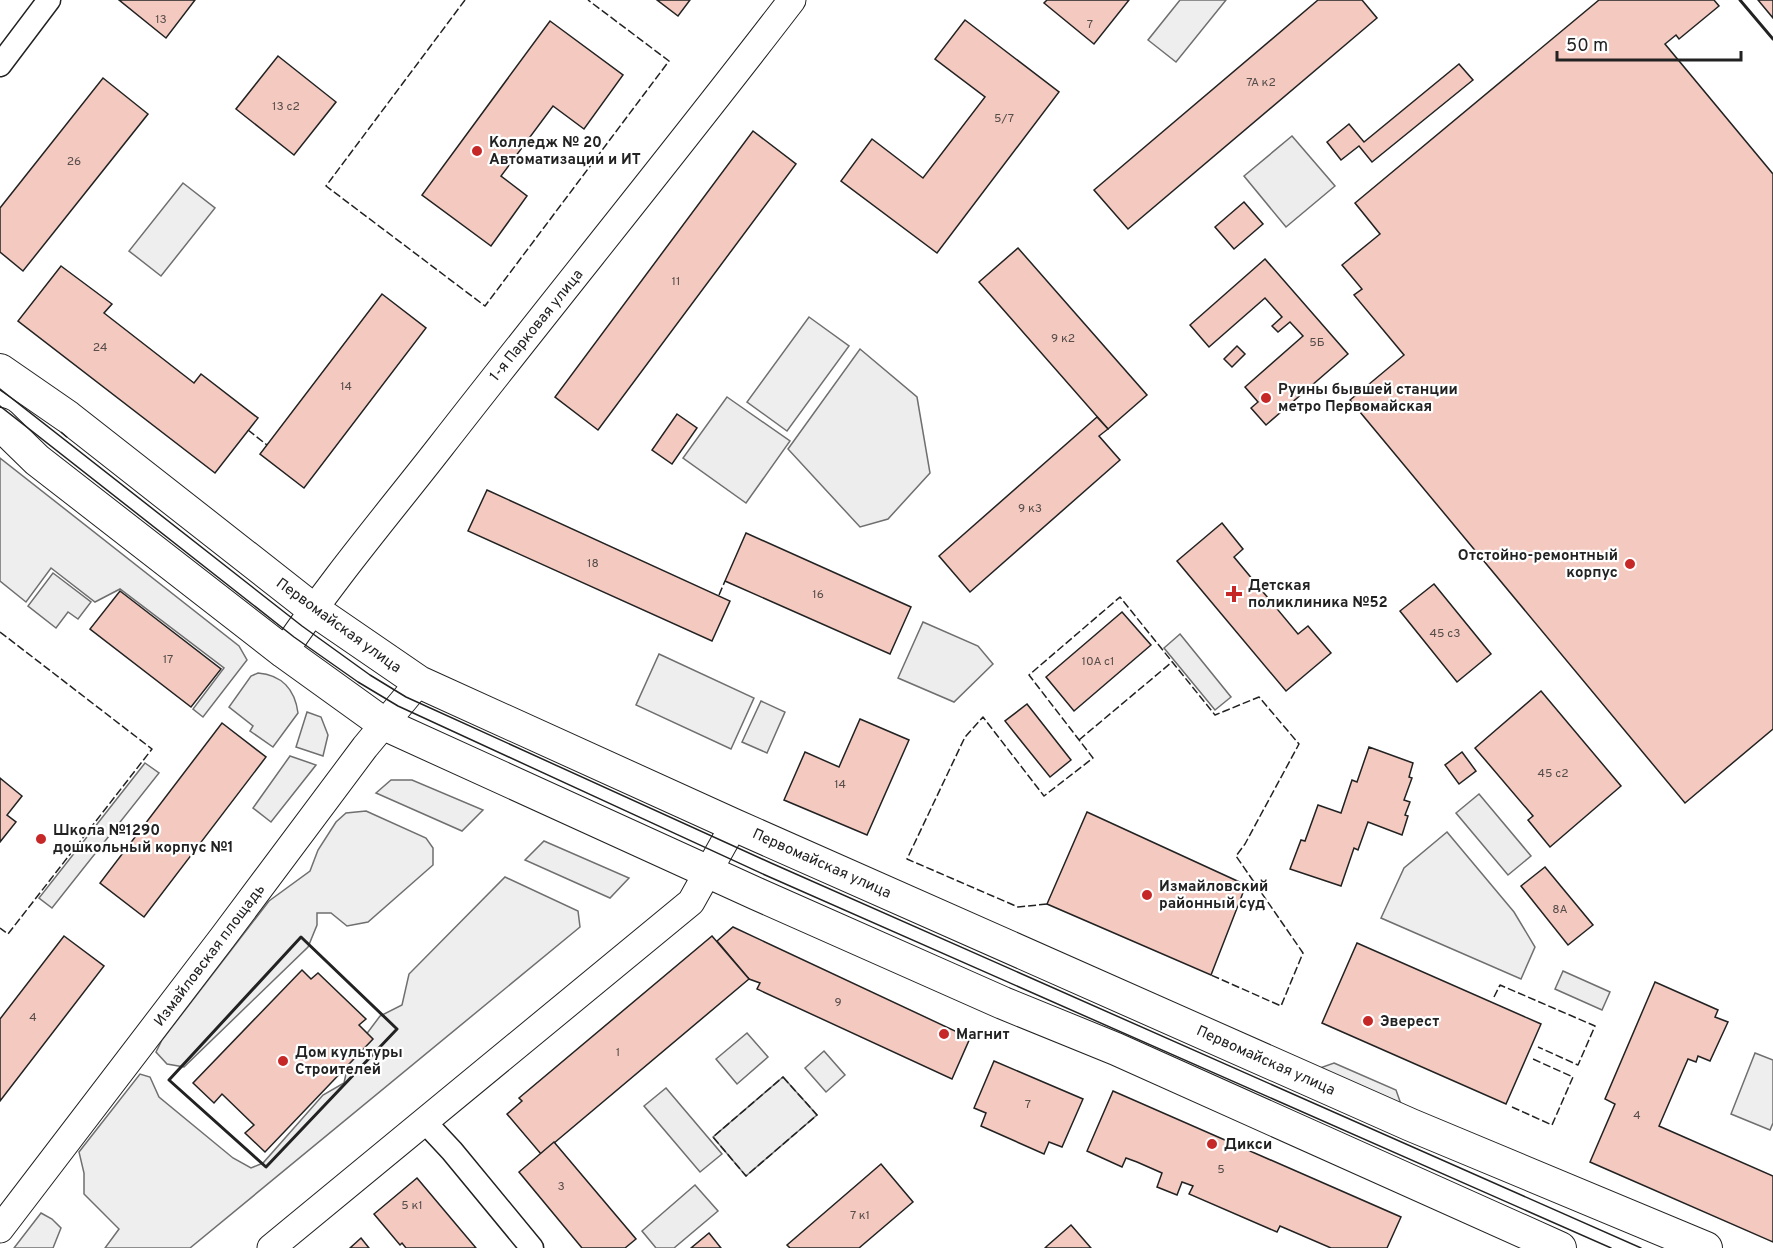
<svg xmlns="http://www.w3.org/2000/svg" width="1773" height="1248" viewBox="0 0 1773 1248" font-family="Overpass,sans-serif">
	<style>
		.green { fill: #eee; stroke: #6f6f6f; stroke-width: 1.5 }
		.parking { fill: #ededed; stroke: #6f6f6f; stroke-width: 1.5 }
		.building { fill: #f3c9c0; stroke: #222; stroke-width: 1.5 }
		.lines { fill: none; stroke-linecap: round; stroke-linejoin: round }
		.minor-casing { stroke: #222; stroke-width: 25 }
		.tertiary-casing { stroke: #222; stroke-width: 29 }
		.secondary-casing { stroke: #222; stroke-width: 34 }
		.minor { stroke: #fff; stroke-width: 22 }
		.tertiary { stroke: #fff; stroke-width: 27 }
		.secondary { stroke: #fff; stroke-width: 32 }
		.tram { stroke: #222; stroke-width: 1.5 }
		.fence { stroke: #222; stroke-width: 1.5; stroke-dasharray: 8 3; stroke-linecap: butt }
		.wall { stroke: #222; stroke-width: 3 }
		.poi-dot { fill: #c62828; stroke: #fff; stroke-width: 2 }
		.labels { text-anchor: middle; stroke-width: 4.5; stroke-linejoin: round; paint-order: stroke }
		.number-label { font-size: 12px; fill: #564c4a }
		.poi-label { font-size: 15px; font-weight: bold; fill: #222; stroke: #fff; text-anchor: start }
		.street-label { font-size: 15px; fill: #222; stroke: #fff }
	</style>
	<rect width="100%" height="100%" fill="#fff"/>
	<g class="green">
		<path d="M 1180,0 L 1226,0 L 1176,62 L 1148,40 Z"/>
		<path d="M 183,183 L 215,208 L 161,276 L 129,251 Z"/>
		<path d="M 809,317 L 849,346 L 787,431 L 747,402 Z"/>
		<path d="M 0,458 L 239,646 L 247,660 L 203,717 L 193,709 L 224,668 L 120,589 L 95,602 L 51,568 L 26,602 L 0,581 Z"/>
		<path d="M 659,654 L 754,698 L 731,749 L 636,705 Z"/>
		<path d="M 258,673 C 282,675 295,690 298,713 L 273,747 L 250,731 L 253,726 L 229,707 L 251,676 Z"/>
		<path d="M 307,712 L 321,717 L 328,735 L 323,756 L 296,747 Z"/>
		<path d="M 290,756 L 316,765 L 271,822 L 253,808 Z"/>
		<path d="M 391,780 L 412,780 L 483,810 L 462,831 L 376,793 Z"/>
		<path d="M 366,811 L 426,838 L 433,848 L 433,865 L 368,922 L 347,926 L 331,913 L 317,913 L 317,925 L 308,947 L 184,1067 L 167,1064 L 156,1052 L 162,1040 L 269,901 L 310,871 L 318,850 L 336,822 L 346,813 Z"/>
		<path d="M 1447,832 L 1514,912 L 1535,947 L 1521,979 L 1381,918 L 1404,868 Z"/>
		<path d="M 544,841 L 629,878 L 610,898 L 525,860 Z"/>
		<path d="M 505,877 L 578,911 L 580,927 L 190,1248 L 105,1248 L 119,1229 L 84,1194 L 84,1173 L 79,1152 L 140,1074 L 150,1077 L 159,1097 L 233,1158 L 251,1168 L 263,1163 L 323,1095 L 344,1083 L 350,1056 L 380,1016 L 402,1005 L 409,974 Z"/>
		<path d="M 747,1033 L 768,1057 L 737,1084 L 716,1059 Z"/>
		<path d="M 824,1051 L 845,1075 L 826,1092 L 805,1068 Z"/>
		<path d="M 1755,1053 L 1773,1060 L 1773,1123 L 1770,1130 L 1731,1114 Z"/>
		<path d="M 783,1077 L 817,1115 L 746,1176 L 713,1137 Z"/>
		<path d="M 41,1213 L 52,1219 L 61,1228 L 53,1248 L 14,1248 Z"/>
	</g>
	<g class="parking">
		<path d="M 1292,136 L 1335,186 L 1286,227 L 1244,176 Z"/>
		<path d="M 860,349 L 917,397 L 930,473 L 888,519 L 860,527 L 788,449 Z"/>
		<path d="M 727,397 L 790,441 L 746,503 L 683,458 Z"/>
		<path d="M 53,573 L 91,602 L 78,619 L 68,612 L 56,628 L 28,606 Z"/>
		<path d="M 923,622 L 978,646 L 993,664 L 954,702 L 898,678 Z"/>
		<path d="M 1180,634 L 1231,697 L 1215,710 L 1164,648 Z"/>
		<path d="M 761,701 L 785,712 L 767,753 L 742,742 Z"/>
		<path d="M 145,763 L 159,773 L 52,908 L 39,898 Z"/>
		<path d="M 1479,794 L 1531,856 L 1508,875 L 1456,813 Z"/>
		<path d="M 1563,971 L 1610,992 L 1602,1010 L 1555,989 Z"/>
		<path d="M 1334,1063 L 1396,1090 L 1402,1107 L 1317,1069 Z"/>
		<path d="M 666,1088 L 722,1154 L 700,1172 L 644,1106 Z"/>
		<path d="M 695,1185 L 718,1211 L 674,1248 L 656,1248 L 642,1231 Z"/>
	</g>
	<g class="building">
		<path d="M 119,0 L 195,0 L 166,38 Z"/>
		<path d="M 657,0 L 690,0 L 678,16 Z"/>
		<path d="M 1047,0 L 1129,0 L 1094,44 L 1044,3 Z"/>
		<path d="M 1318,0 L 1362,0 L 1377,18 L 1128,229 L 1094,190 Z"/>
		<path d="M 1599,0 L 1714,0 L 1719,6 L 1679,39 L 1676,35 L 1665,44 L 1773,174 L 1773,729 L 1685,803 L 1350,400 L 1404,355 L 1354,295 L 1362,289 L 1342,265 L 1380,234 L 1355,203 Z"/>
		<path d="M 1758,0 L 1773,0 L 1773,18 Z"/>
		<path d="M 965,20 L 1059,92 L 937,253 L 841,181 L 872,139 L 923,178 L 985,97 L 935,59 Z"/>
		<path d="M 550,21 L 623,75 L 584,129 L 553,106 L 501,176 L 527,196 L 491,246 L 422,195 Z"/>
		<path d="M 278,56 L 336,102 L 294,155 L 236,109 Z"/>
		<path d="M 1459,64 L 1473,80 L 1372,162 L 1359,146 L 1341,160 L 1327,142 L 1349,124 L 1364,142 Z"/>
		<path d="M 103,78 L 148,114 L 23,271 L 0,252 L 0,208 Z"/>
		<path d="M 753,131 L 796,164 L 598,430 L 555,397 Z"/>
		<path d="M 1244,202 L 1263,224 L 1234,249 L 1215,227 Z"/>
		<path d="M 1018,248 L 1147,395 L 1108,429 L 979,282 Z"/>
		<path d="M 1265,259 L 1348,354 L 1266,425 L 1251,408 L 1258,402 L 1245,387 L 1303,336 L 1290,322 L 1278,332 L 1272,326 L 1282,317 L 1265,298 L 1209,347 L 1190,325 Z"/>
		<path d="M 61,266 L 112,304 L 104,313 L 194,383 L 201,374 L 258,418 L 215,473 L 18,321 Z"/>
		<path d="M 382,294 L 426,328 L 304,488 L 260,454 Z"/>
		<path d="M 1237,346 L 1245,354 L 1232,367 L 1224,359 Z"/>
		<path d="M 677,414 L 697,428 L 672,464 L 652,450 Z"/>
		<path d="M 1097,417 L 1108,429 L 1099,436 L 1120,460 L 970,592 L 939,556 Z"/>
		<path d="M 487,490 L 730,601 L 712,641 L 468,531 Z"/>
		<path d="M 1222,523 L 1243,549 L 1234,557 L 1298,634 L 1308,626 L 1331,653 L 1286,691 L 1177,561 Z"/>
		<path d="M 746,533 L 911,607 L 890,654 L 725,581 Z"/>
		<path d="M 1434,584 L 1491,654 L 1457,682 L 1400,611 Z"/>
		<path d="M 120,591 L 221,669 L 191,707 L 90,629 Z"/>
		<path d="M 1122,612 L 1151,645 L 1074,711 L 1046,677 Z"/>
		<path d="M 1541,691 L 1621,786 L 1550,847 L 1528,820 L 1533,816 L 1475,748 Z"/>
		<path d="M 1027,704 L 1071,760 L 1050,777 L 1005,721 Z"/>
		<path d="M 860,719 L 909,740 L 867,835 L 784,800 L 805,752 L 839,767 Z"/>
		<path d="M 222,723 L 266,757 L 144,917 L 100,883 Z"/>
		<path d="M 1369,747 L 1413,763 L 1409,777 L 1412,778 L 1404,800 L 1410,802 L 1405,815 L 1408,816 L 1402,835 L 1368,822 L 1358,850 L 1354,848 L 1341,886 L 1290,869 L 1301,840 L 1305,841 L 1318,805 L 1341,813 L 1352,780 L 1357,782 Z"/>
		<path d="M 1462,752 L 1476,771 L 1459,784 L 1445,765 Z"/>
		<path d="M 0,778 L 22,796 L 7,815 L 16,822 L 0,842 Z"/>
		<path d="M 1087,812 L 1246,885 L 1211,975 L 1047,904 Z"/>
		<path d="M 1545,867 L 1593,925 L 1568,945 L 1521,886 Z"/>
		<path d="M 733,927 L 970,1038 L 952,1079 L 757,989 L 760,983 L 749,979 L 717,941 Z"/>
		<path d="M 64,936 L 104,966 L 0,1101 L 0,1019 Z"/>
		<path d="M 712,936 L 749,979 L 541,1154 L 507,1114 L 522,1101 L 519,1098 Z"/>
		<path d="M 1357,943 L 1541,1024 L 1506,1104 L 1322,1023 Z"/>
		<path d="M 302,970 L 311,979 L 318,973 L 366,1019 L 359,1025 L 373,1039 L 265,1152 L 245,1133 L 254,1125 L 222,1094 L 214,1103 L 193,1083 Z"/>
		<path d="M 1655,982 L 1718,1010 L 1715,1017 L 1728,1022 L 1710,1061 L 1698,1056 L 1696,1062 L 1688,1059 L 1659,1126 L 1773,1176 L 1773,1242 L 1590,1162 L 1615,1104 L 1605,1099 Z"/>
		<path d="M 994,1061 L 1083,1099 L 1062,1147 L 1049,1142 L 1044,1154 L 981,1126 L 986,1113 L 974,1108 Z"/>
		<path d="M 1113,1091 L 1401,1217 L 1387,1248 L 1331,1248 L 1280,1226 L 1277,1232 L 1189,1194 L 1193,1186 L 1182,1182 L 1177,1195 L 1157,1187 L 1162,1173 L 1137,1162 L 1126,1158 L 1122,1167 L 1087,1151 Z"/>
		<path d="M 554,1142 L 636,1239 L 625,1248 L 582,1248 L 519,1172 Z"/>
		<path d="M 881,1164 L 913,1202 L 859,1248 L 790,1248 L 787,1245 Z"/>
		<path d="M 417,1178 L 476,1248 L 406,1248 L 402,1243 L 400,1245 L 374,1214 Z"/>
		<path d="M 1071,1225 L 1091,1248 L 1045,1248 L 1047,1246 Z"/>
		<path d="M 709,1233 L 721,1248 L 691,1248 Z"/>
		<path d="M 361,1238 L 369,1248 L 350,1248 Z"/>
	</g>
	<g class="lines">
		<g class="minor-casing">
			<g id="minor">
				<path d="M 0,65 L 49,0"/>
				<path d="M 424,1121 L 452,1151 L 532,1248"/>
			</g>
		</g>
		<g class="tertiary-casing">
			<g id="tertiary">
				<path d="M 284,652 C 332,580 388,514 441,446 C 557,297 677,150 792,0"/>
				<path d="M 0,1229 L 223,937 L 365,747 L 419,682"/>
				<path d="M 271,1248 L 691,902 L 734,825"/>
			</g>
		</g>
		<g class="secondary-casing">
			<g id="secondary">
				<path d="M 0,370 L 68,417 L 314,610 L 419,682 L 734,825 L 1411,1125 L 1706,1248"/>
				<path d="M 0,424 L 37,460 L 284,652 L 384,724 L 757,894 L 1003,1003 L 1116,1049 L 1560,1248"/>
			</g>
		</g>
		<use href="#minor" class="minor"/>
		<use href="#tertiary" class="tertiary"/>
		<use href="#secondary" class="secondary"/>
		<g class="tram">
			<path d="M 0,389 L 302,626 L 370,675 L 406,697 L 771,863 L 1641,1248"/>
			<path d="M 0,406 L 294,637 L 358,682 L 398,706 L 765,875 L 1611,1248"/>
		</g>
		<g class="fence">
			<path d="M 465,0 L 326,186 L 485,306 L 669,61 L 588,0"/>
			<path d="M 248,430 L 267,445"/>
			<path d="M 61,432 L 69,439"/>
			<path d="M 719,595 L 725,581"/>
			<path d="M 0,632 L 152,749 L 8,934 L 0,928"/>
			<path d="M 1079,740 L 1172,662"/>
			<path d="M 1047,904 L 1018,907 L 907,859 L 965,737 L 983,717 L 1044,796 L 1093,758 L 1029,675 L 1120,597 L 1215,715 L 1259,697 L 1299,744 L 1245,844 L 1236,856 L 1303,953 L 1281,1006 L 1211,975"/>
			<path d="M 1494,997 L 1500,985 L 1595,1026 L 1578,1065 L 1538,1047"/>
			<path d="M 783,1077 L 817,1115 L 746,1176 L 713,1137 Z"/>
			<path d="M 1512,1107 L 1552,1125 L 1573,1077 L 1533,1059"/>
		</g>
		<g class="wall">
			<path d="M 1740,0 L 1773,39"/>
			<path d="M 301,937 L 397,1029 L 266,1167 L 169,1080 Z"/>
		</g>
	</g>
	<g class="poi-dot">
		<circle cx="477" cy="151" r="6"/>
		<circle cx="1266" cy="398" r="6"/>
		<circle cx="1630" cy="564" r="6"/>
		<path d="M1231 585h6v6h6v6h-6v6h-6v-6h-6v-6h6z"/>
		<circle cx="41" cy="839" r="6"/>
		<circle cx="1147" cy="895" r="6"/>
		<circle cx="1368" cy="1021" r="6"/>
		<circle cx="944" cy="1034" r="6"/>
		<circle cx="283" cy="1061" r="6"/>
		<circle cx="1212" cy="1144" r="6"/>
	</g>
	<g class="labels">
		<g class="number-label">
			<text x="161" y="23">13</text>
			<text x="1090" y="28">7</text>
			<text x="1261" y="86">7А к2</text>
			<text x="286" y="110">13 с2</text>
			<text x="1004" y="122">5/7</text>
			<text x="74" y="165">26</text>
			<text x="676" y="285">11</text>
			<text x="1063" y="342">9 к2</text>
			<text x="1317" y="346">5Б</text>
			<text x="100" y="351">24</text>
			<text x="346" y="390">14</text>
			<text x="1030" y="512">9 к3</text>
			<text x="593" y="567">18</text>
			<text x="818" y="598">16</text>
			<text x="1445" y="637">45 с3</text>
			<text x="168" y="663">17</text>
			<text x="1098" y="665">10А с1</text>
			<text x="1553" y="777">45 с2</text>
			<text x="840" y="788">14</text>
			<text x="1560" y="913">8А</text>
			<text x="838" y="1006">9</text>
			<text x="33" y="1021">4</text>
			<text x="618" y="1056">1</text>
			<text x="1028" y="1108">7</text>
			<text x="1637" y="1119">4</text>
			<text x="1221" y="1173">5</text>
			<text x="561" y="1190">3</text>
			<text x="412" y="1209">5 к1</text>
			<text x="860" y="1219">7 к1</text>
		</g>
		<g class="poi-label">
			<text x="489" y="147">Колледж № 20<tspan x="489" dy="17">Автоматизации и ИТ</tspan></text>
			<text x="1278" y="394">Руины бывшей станции<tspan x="1278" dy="17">метро Первомайская</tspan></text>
			<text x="1618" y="560" text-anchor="end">Отстойно-ремонтный<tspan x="1618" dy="17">корпус</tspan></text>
			<text x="1248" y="590">Детская<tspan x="1248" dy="17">поликлиника №52</tspan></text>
			<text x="53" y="835">Школа №1290<tspan x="53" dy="17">дошкольный корпус №1</tspan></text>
			<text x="1159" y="891">Измайловский<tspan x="1159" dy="17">районный суд</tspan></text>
			<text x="1380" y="1026">Эверест</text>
			<text x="956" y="1039">Магнит</text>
			<text x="295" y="1057">Дом культуры<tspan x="295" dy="17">Строителей</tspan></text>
			<text x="1224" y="1149">Дикси</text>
		</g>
		<g class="street-label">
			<text transform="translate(536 325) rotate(-51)" y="5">1-я Парковая улица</text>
			<text transform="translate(339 625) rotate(36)" y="5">Первомайская улица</text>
			<text transform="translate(822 863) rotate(24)" y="5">Первомайская улица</text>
			<text transform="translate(209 955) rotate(-53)" y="5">Измайловская площадь</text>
			<text transform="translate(1266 1060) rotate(24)" y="5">Первомайская улица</text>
		</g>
	</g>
	<path d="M1557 51v9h184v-9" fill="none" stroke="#222222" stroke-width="3"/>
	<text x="1566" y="51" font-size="18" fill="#222222" stroke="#ffffff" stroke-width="4.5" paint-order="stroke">50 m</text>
</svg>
